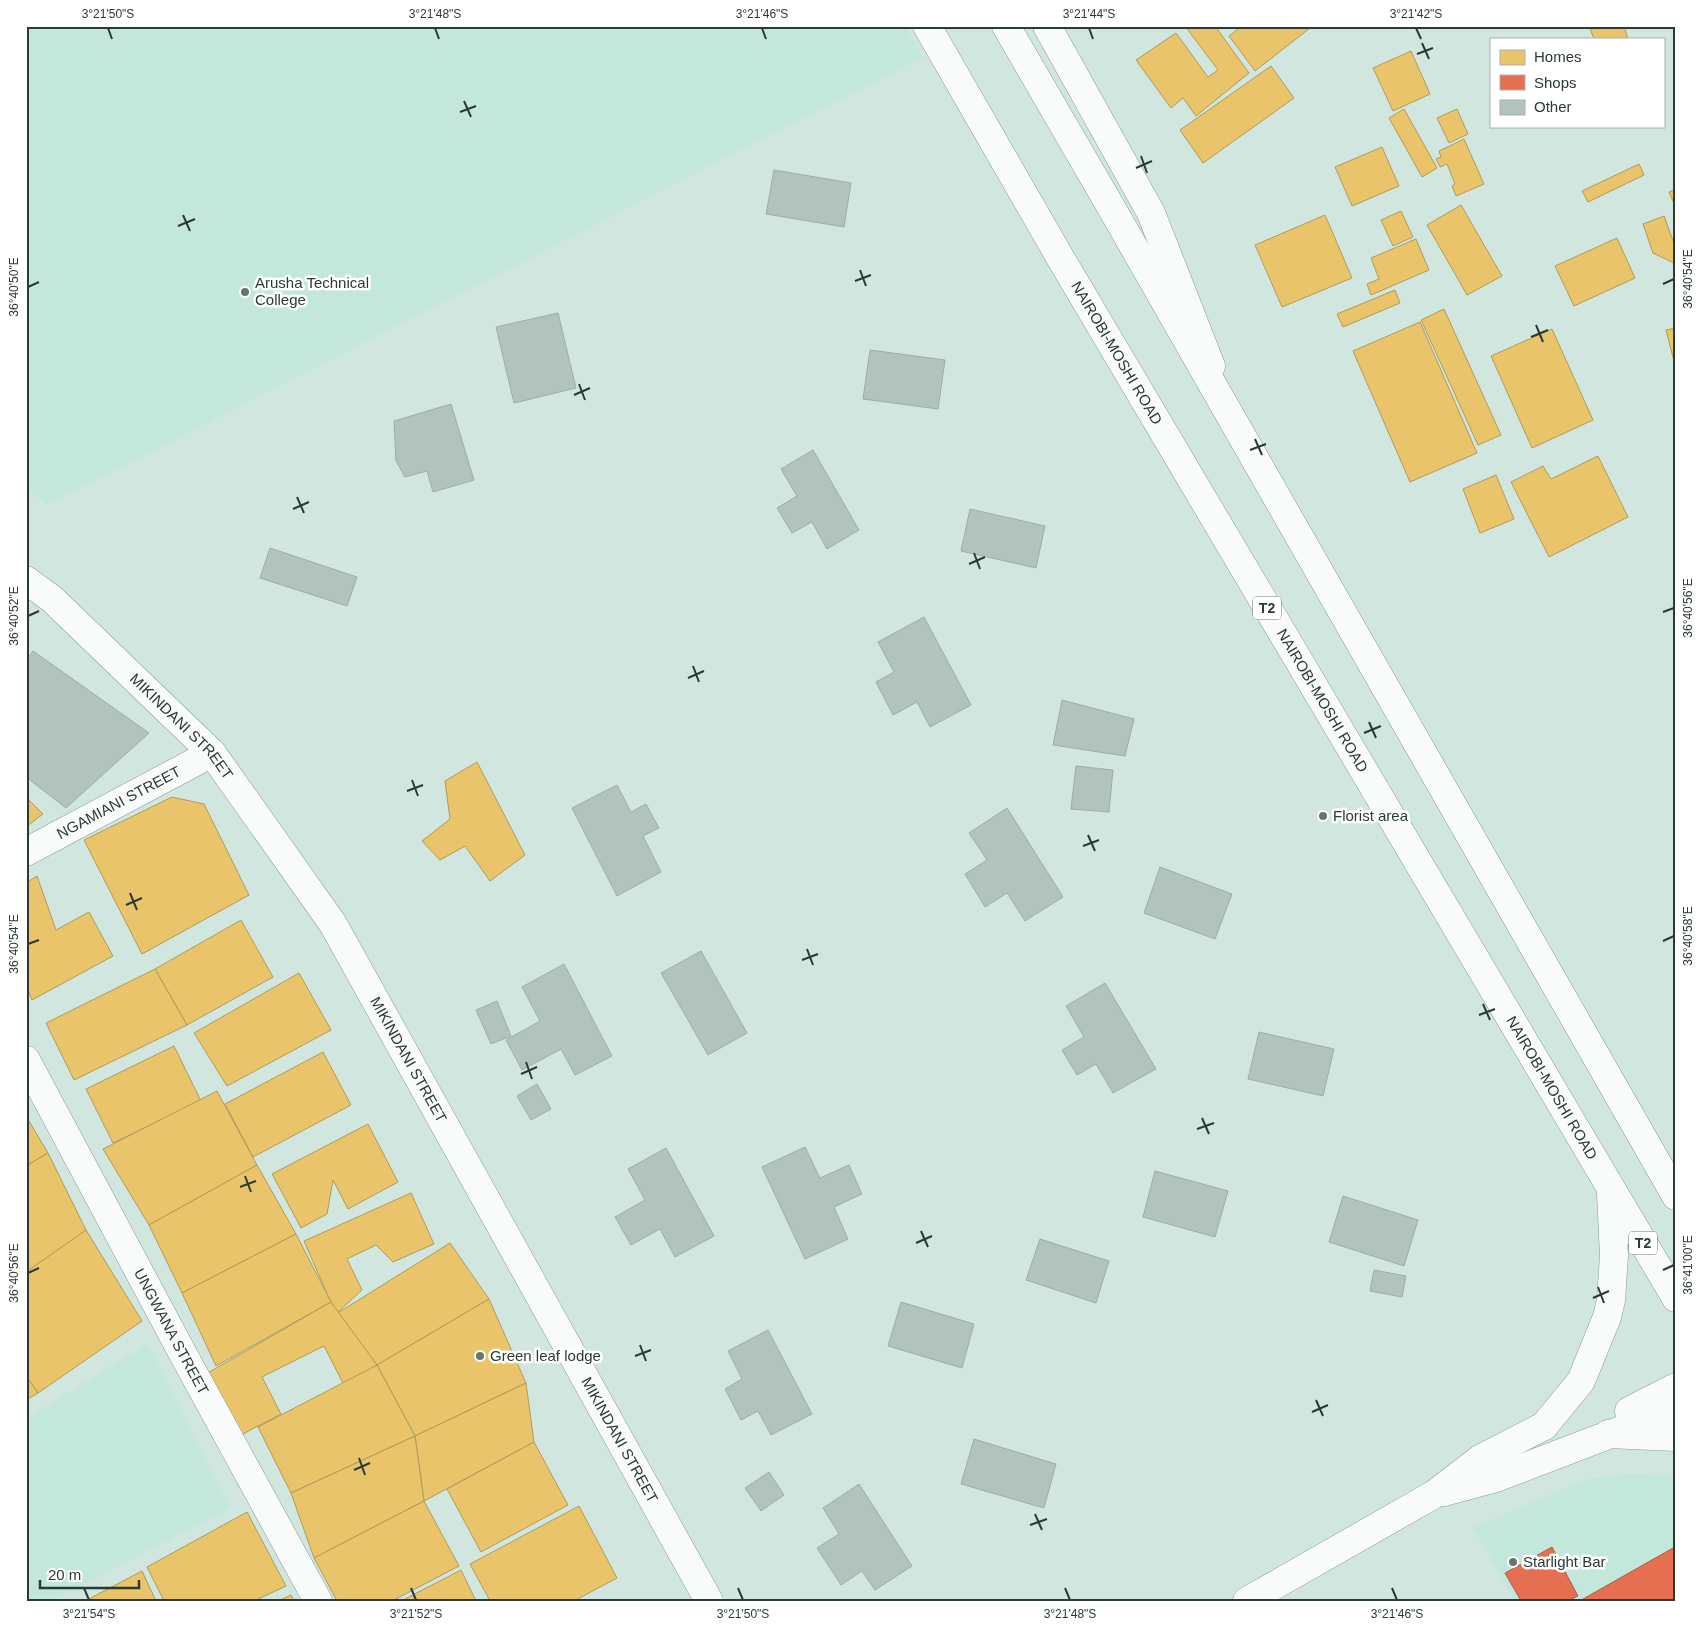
<svg xmlns="http://www.w3.org/2000/svg" width="1702" height="1627" viewBox="0 0 1702 1627" font-family="Helvetica,sans-serif">
	<style>
		.built { fill: #c3e7db }
		.homes { fill: #e9c46a; stroke: #b09b5a }
		.shops { fill: #e76f51; stroke: #af5f49 }
		.building { fill: #b2c3bd; stroke: #9dada7 }
		.lines { fill: none; stroke-linecap: round; stroke-linejoin: round }
		.minor-casing { stroke: #8c9c97; stroke-width: 29 }
		.trunk-casing { stroke: #8c9c97; stroke-width: 29 }
		.minor { stroke: #f8fbfa; stroke-width: 28 }
		.trunk { stroke: #f8fbfa; stroke-width: 28 }
		.ticks { fill: none; stroke: #2b3a35; stroke-width: 2 }
		.poi-dot { fill: #657670; stroke: #fff; stroke-width: 2 }
		.labels { text-anchor: middle; stroke-width: 5; stroke-linejoin: round; paint-order: stroke }
		.shield { fill: #fff; stroke: #6b7572; stroke-width: 1 }
		.shield-label { font-size: 14px; font-weight: bold; fill: #2b3a35 }
		.poi-label { font-size: 15px; fill: #2b3a35; stroke: #fff; text-anchor: start }
		.street-label { font-size: 15px; fill: #2b3a35; stroke: #fff }
		.neatline { fill: none; stroke: #2b3a35; stroke-width: 2 }
		.ticks-label { font-size: 12px; text-anchor: middle; fill: #2b3a35 }
	</style>
	<rect width="100%" height="100%" fill="#d1e6df"/>
	<g class="built">
		<path d="M 26,26 L 905,26 L 923,57 L 47,505 L 26,488 Z"/>
		<path d="M 147,1344 L 184,1418 L 231,1507 L 53,1601 L 26,1601 L 26,1419 Z"/>
		<path d="M 1625,1474 L 1676,1475 L 1676,1601 L 1515,1601 L 1473,1528 L 1583,1480 Z"/>
	</g>
	<g class="homes">
		<path d="M 1185,26 L 1215,26 L 1249,73 L 1196,116 L 1183,98 L 1171,108 L 1136,60 L 1176,33 L 1208,77 L 1218,70 Z"/>
		<path d="M 1238,26 L 1308,26 L 1310,28 L 1255,71 L 1229,36 L 1239,28 Z"/>
		<path d="M 1589,26 L 1624,26 L 1628,39 L 1594,39 Z"/>
		<path d="M 1411,51 L 1430,94 L 1393,111 L 1373,68 Z"/>
		<path d="M 1271,66 L 1294,98 L 1203,163 L 1180,130 Z"/>
		<path d="M 1404,109 L 1437,168 L 1422,177 L 1389,118 Z"/>
		<path d="M 1457,109 L 1468,134 L 1449,143 L 1437,118 Z"/>
		<path d="M 1464,139 L 1484,184 L 1456,196 L 1452,186 L 1455,184 L 1447,164 L 1440,167 L 1436,159 L 1441,157 L 1439,151 Z"/>
		<path d="M 1382,147 L 1399,186 L 1352,206 L 1335,167 Z"/>
		<path d="M 1639,164 L 1644,175 L 1588,202 L 1582,191 Z"/>
		<path d="M 1676,189 L 1676,208 L 1669,192 Z"/>
		<path d="M 1461,205 L 1502,276 L 1467,295 L 1427,225 Z"/>
		<path d="M 1401,211 L 1413,237 L 1393,246 L 1381,220 Z"/>
		<path d="M 1325,215 L 1352,278 L 1282,307 L 1255,245 Z"/>
		<path d="M 1664,216 L 1676,249 L 1676,264 L 1653,253 L 1643,224 Z"/>
		<path d="M 1617,238 L 1635,278 L 1574,306 L 1555,266 Z"/>
		<path d="M 1416,239 L 1429,270 L 1371,295 L 1367,284 L 1379,279 L 1371,258 Z"/>
		<path d="M 1395,290 L 1400,303 L 1343,327 L 1337,314 Z"/>
		<path d="M 1444,309 L 1501,435 L 1478,445 L 1421,320 Z"/>
		<path d="M 1420,322 L 1477,453 L 1410,482 L 1353,351 Z"/>
		<path d="M 1676,328 L 1676,369 L 1666,330 Z"/>
		<path d="M 1552,329 L 1593,420 L 1532,448 L 1491,356 Z"/>
		<path d="M 1598,456 L 1628,517 L 1549,557 L 1511,482 L 1543,466 L 1551,479 Z"/>
		<path d="M 1496,475 L 1514,519 L 1480,533 L 1463,489 Z"/>
		<path d="M 477,762 L 525,855 L 490,881 L 465,846 L 440,860 L 422,841 L 450,819 L 445,781 Z"/>
		<path d="M 26,797 L 43,814 L 26,827 Z"/>
		<path d="M 172,797 L 204,804 L 249,895 L 142,954 L 84,840 Z"/>
		<path d="M 37,876 L 56,930 L 89,912 L 113,956 L 32,1000 L 26,986 L 26,883 Z"/>
		<path d="M 241,920 L 273,977 L 187,1025 L 155,969 Z"/>
		<path d="M 155,969 L 187,1025 L 74,1080 L 46,1023 Z"/>
		<path d="M 299,973 L 331,1030 L 227,1086 L 194,1033 Z"/>
		<path d="M 174,1046 L 201,1101 L 113,1143 L 86,1089 Z"/>
		<path d="M 323,1052 L 351,1105 L 253,1157 L 225,1104 Z"/>
		<path d="M 217,1091 L 257,1165 L 149,1225 L 103,1149 Z"/>
		<path d="M 26,1116 L 48,1153 L 26,1166 Z"/>
		<path d="M 368,1124 L 398,1182 L 348,1209 L 333,1180 L 327,1214 L 301,1228 L 272,1174 Z"/>
		<path d="M 48,1153 L 86,1230 L 26,1273 L 26,1166 Z"/>
		<path d="M 257,1165 L 296,1234 L 182,1293 L 149,1225 Z"/>
		<path d="M 411,1193 L 434,1244 L 393,1262 L 376,1245 L 347,1259 L 362,1290 L 336,1314 L 304,1241 Z"/>
		<path d="M 86,1230 L 142,1321 L 38,1393 L 26,1376 L 26,1272 Z"/>
		<path d="M 296,1234 L 331,1302 L 216,1366 L 182,1293 Z"/>
		<path d="M 450,1243 L 489,1299 L 377,1365 L 336,1314 Z"/>
		<path d="M 489,1299 L 526,1383 L 415,1436 L 377,1365 Z"/>
		<path d="M 331,1302 L 377,1365 L 344,1385 L 324,1346 L 262,1377 L 281,1414 L 241,1435 L 206,1374 Z"/>
		<path d="M 377,1365 L 415,1436 L 291,1493 L 258,1427 Z"/>
		<path d="M 26,1376 L 38,1393 L 26,1400 Z"/>
		<path d="M 526,1383 L 534,1442 L 424,1501 L 415,1436 Z"/>
		<path d="M 415,1436 L 424,1501 L 314,1558 L 291,1493 Z"/>
		<path d="M 534,1442 L 568,1505 L 481,1552 L 447,1489 Z"/>
		<path d="M 424,1501 L 459,1566 L 392,1601 L 337,1601 L 314,1558 Z"/>
		<path d="M 579,1506 L 617,1578 L 574,1601 L 490,1601 L 470,1564 Z"/>
		<path d="M 247,1512 L 286,1586 L 254,1601 L 164,1601 L 147,1567 Z"/>
		<path d="M 461,1570 L 476,1601 L 401,1601 Z"/>
		<path d="M 142,1571 L 156,1601 L 85,1601 Z"/>
		<path d="M 291,1595 L 294,1601 L 278,1601 Z"/>
	</g>
	<g class="shops">
		<path d="M 1552,1547 L 1578,1596 L 1568,1601 L 1521,1601 L 1505,1573 Z"/>
		<path d="M 1673,1548 L 1676,1552 L 1676,1601 L 1584,1601 L 1583,1599 Z"/>
	</g>
	<g class="building">
		<path d="M 774,170 L 851,183 L 844,227 L 766,214 Z"/>
		<path d="M 558,313 L 576,388 L 514,403 L 496,327 Z"/>
		<path d="M 870,350 L 945,360 L 938,409 L 863,399 Z"/>
		<path d="M 451,404 L 474,480 L 433,492 L 427,471 L 405,477 L 396,461 L 394,421 Z"/>
		<path d="M 813,450 L 859,530 L 827,549 L 812,522 L 792,533 L 777,508 L 797,496 L 781,469 Z"/>
		<path d="M 970,509 L 1045,526 L 1036,568 L 961,551 Z"/>
		<path d="M 270,548 L 357,577 L 347,606 L 260,578 Z"/>
		<path d="M 924,617 L 971,705 L 930,727 L 917,702 L 893,715 L 876,682 L 894,672 L 878,642 Z"/>
		<path d="M 33,651 L 149,733 L 66,808 L 26,777 L 26,661 Z"/>
		<path d="M 1062,700 L 1134,719 L 1125,756 L 1053,745 Z"/>
		<path d="M 1076,766 L 1113,770 L 1109,812 L 1071,809 Z"/>
		<path d="M 617,785 L 631,812 L 646,804 L 659,828 L 643,836 L 661,872 L 617,896 L 572,808 Z"/>
		<path d="M 1007,808 L 1063,897 L 1025,921 L 1007,893 L 985,907 L 965,874 L 987,860 L 969,833 Z"/>
		<path d="M 1160,867 L 1232,894 L 1215,939 L 1144,913 Z"/>
		<path d="M 701,951 L 747,1033 L 708,1055 L 661,973 Z"/>
		<path d="M 564,964 L 612,1056 L 575,1075 L 561,1049 L 522,1070 L 506,1040 L 540,1021 L 522,987 Z"/>
		<path d="M 1105,983 L 1156,1069 L 1113,1093 L 1096,1064 L 1077,1075 L 1062,1050 L 1084,1037 L 1066,1006 Z"/>
		<path d="M 497,1001 L 511,1036 L 491,1044 L 476,1010 Z"/>
		<path d="M 1259,1032 L 1334,1049 L 1323,1096 L 1248,1079 Z"/>
		<path d="M 537,1084 L 551,1109 L 531,1120 L 517,1096 Z"/>
		<path d="M 805,1147 L 820,1178 L 849,1165 L 862,1194 L 834,1207 L 848,1239 L 805,1259 L 762,1167 Z"/>
		<path d="M 666,1148 L 714,1236 L 675,1257 L 660,1229 L 631,1245 L 615,1217 L 645,1200 L 628,1169 Z"/>
		<path d="M 1155,1171 L 1228,1191 L 1215,1237 L 1143,1217 Z"/>
		<path d="M 1343,1196 L 1418,1220 L 1404,1266 L 1329,1242 Z"/>
		<path d="M 1040,1239 L 1109,1261 L 1096,1303 L 1026,1280 Z"/>
		<path d="M 1374,1270 L 1406,1276 L 1402,1297 L 1370,1291 Z"/>
		<path d="M 901,1302 L 974,1324 L 962,1368 L 888,1346 Z"/>
		<path d="M 768,1330 L 812,1414 L 771,1435 L 758,1411 L 741,1420 L 725,1389 L 742,1379 L 728,1351 Z"/>
		<path d="M 974,1439 L 1056,1464 L 1044,1508 L 961,1484 Z"/>
		<path d="M 769,1472 L 784,1495 L 761,1511 L 745,1488 Z"/>
		<path d="M 859,1484 L 912,1566 L 875,1590 L 862,1571 L 841,1585 L 817,1548 L 839,1534 L 823,1508 Z"/>
	</g>
	<g class="lines">
		<g class="minor-casing">
			<g id="minor">
				<path d="M 1047,26 L 1151,213 L 1211,366"/>
				<path id="s1" d="M 26,580 L 52,599 L 212,753 L 333,924 L 709,1601"/>
				<path id="s2" d="M 26,852 L 212,753"/>
				<path id="s3" d="M 26,1060 L 183,1354 L 318,1601"/>
				<path d="M 1629,1411 L 1676,1387"/>
				<path d="M 1444,1492 L 1496,1478 L 1676,1409"/>
				<path d="M 1247,1601 L 1433,1495 L 1480,1459 L 1544,1426"/>
			</g>
		</g>
		<g class="trunk-casing">
			<g id="trunk">
				<path id="s4" d="M 927,26 L 1061,259 L 1676,1298"/>
				<path d="M 1006,26 L 1115,214 L 1676,1196"/>
				<path d="M 1544,1426 L 1581,1381 L 1607,1317 L 1611,1300 L 1614,1256 L 1611,1194"/>
				<path d="M 1608,1434 L 1676,1437"/>
			</g>
		</g>
		<use href="#minor" class="minor"/>
		<use href="#trunk" class="trunk"/>
	</g>
	<path class="ticks" d="M 108,28 L 112,39M 435,28 L 439,39M 762,28 L 766,39M 1089,28 L 1093,39M 1416,28 L 1421,39M 1422,43 L 1429,59M 1417,54 L 1433,48M 464,101 L 471,117M 460,112 L 476,106M 1141,156 L 1147,173M 1136,168 L 1152,161M 183,215 L 190,231M 178,226 L 195,219M 860,270 L 866,286M 855,281 L 871,275M 1663,284 L 1674,279M 28,287 L 39,282M 1536,325 L 1543,342M 1531,337 L 1548,330M 579,384 L 585,400M 574,395 L 590,388M 1255,439 L 1262,455M 1250,450 L 1266,444M 297,497 L 304,513M 293,509 L 309,502M 974,553 L 980,569M 969,564 L 985,557M 1663,612 L 1674,608M 28,616 L 39,611M 693,666 L 699,682M 688,678 L 704,671M 1369,722 L 1376,738M 1364,733 L 1381,726M 412,780 L 418,796M 407,791 L 423,785M 1088,835 L 1095,851M 1083,846 L 1099,840M 130,893 L 137,910M 126,905 L 142,898M 1663,941 L 1674,936M 28,944 L 39,940M 807,949 L 813,965M 802,960 L 818,954M 1483,1004 L 1490,1020M 1479,1015 L 1495,1009M 526,1062 L 532,1079M 521,1074 L 537,1067M 1202,1118 L 1209,1134M 1197,1129 L 1214,1123M 245,1176 L 251,1192M 240,1187 L 256,1181M 921,1231 L 928,1247M 916,1243 L 932,1236M 1663,1270 L 1674,1265M 28,1273 L 39,1268M 1598,1287 L 1604,1303M 1593,1298 L 1609,1291M 640,1345 L 646,1361M 635,1356 L 651,1350M 1316,1400 L 1323,1416M 1312,1412 L 1328,1405M 359,1458 L 365,1475M 354,1470 L 370,1463M 1035,1514 L 1042,1530M 1030,1525 L 1047,1519M 84,1588 L 89,1600M 411,1588 L 416,1600M 738,1588 L 743,1600M 1065,1588 L 1070,1600M 1392,1588 L 1397,1600"/>
	<g class="poi-dot">
		<circle cx="245" cy="292" r="5"/>
		<circle cx="1323" cy="816" r="5"/>
		<circle cx="480" cy="1356" r="5"/>
		<circle cx="1513" cy="1562" r="5"/>
	</g>
	<g class="labels">
		<g class="shield">
			<rect x="1253" y="596.5" width="28" height="23" rx="4"/>
			<rect x="1629" y="1231.5" width="28" height="23" rx="4"/>
		</g>
		<g class="shield-label">
			<text x="1267" y="613">T2</text>
			<text x="1643" y="1248">T2</text>
		</g>
		<g class="poi-label">
			<text x="255" y="288">Arusha Technical<tspan x="255" dy="17">College</tspan></text>
			<text x="1333" y="821">Florist area</text>
			<text x="490" y="1361">Green leaf lodge</text>
			<text x="1523" y="1567">Starlight Bar</text>
		</g>
		<g class="street-label">
			<text dy="5" stroke="none"><textPath href="#s4" startOffset="378">NAIROBI-MOSHI ROAD</textPath></text>
			<text dy="5" stroke="none"><textPath href="#s4" startOffset="782">NAIROBI-MOSHI ROAD</textPath></text>
			<text dy="5" stroke="none"><textPath href="#s1" startOffset="214">MIKINDANI STREET</textPath></text>
			<text dy="5" stroke="none"><textPath href="#s2" startOffset="105">NGAMIANI STREET</textPath></text>
			<text dy="5" stroke="none"><textPath href="#s1" startOffset="619">MIKINDANI STREET</textPath></text>
			<text dy="5" stroke="none"><textPath href="#s4" startOffset="1232">NAIROBI-MOSHI ROAD</textPath></text>
			<text dy="5" stroke="none"><textPath href="#s3" startOffset="308">UNGWANA STREET</textPath></text>
			<text dy="5" stroke="none"><textPath href="#s1" startOffset="1054">MIKINDANI STREET</textPath></text>
		</g>
	</g>
	<rect width="1702" height="1627" fill="none" stroke="#ffffff" stroke-width="55"/>
	<rect x="1490" y="38" width="175" height="90" fill="#ffffff" stroke="#aab0ae"/>
	<rect x="1500" y="50" width="25" height="15" fill="#e9c46a" stroke="#aab0ae"/>
	<text x="1534" y="62" font-size="15" fill="#2b3a35">Homes</text>
	<rect x="1500" y="75" width="25" height="15" fill="#e76f51" stroke="#aab0ae"/>
	<text x="1534" y="88" font-size="15" fill="#2b3a35">Shops</text>
	<rect x="1500" y="100" width="25" height="15" fill="#b2c3bd" stroke="#aab0ae"/>
	<text x="1534" y="112" font-size="15" fill="#2b3a35">Other</text>
	<path d="M40 1580v8h99v-8" fill="none" stroke="#2b3a35" stroke-width="2.5"/>
	<text x="48" y="1580" font-size="15" fill="#2b3a35" stroke="#ffffff" stroke-width="4" paint-order="stroke">20 m</text>
	<rect x="28" y="28" width="1646" height="1572" class="neatline"/>
	<g class="ticks-label">
		<text x="108" y="18">3°21'50"S</text>
		<text x="435" y="18">3°21'48"S</text>
		<text x="762" y="18">3°21'46"S</text>
		<text x="1089" y="18">3°21'44"S</text>
		<text x="1416" y="18">3°21'42"S</text>
		<text transform="translate(1688 279) rotate(-90)" y="4">36°40'54"E</text>
		<text transform="translate(14 287) rotate(-90)" y="4">36°40'50"E</text>
		<text transform="translate(1688 608) rotate(-90)" y="4">36°40'56"E</text>
		<text transform="translate(14 616) rotate(-90)" y="4">36°40'52"E</text>
		<text transform="translate(1688 936) rotate(-90)" y="4">36°40'58"E</text>
		<text transform="translate(14 944) rotate(-90)" y="4">36°40'54"E</text>
		<text transform="translate(1688 1265) rotate(-90)" y="4">36°41'00"E</text>
		<text transform="translate(14 1273) rotate(-90)" y="4">36°40'56"E</text>
		<text x="89" y="1618">3°21'54"S</text>
		<text x="416" y="1618">3°21'52"S</text>
		<text x="743" y="1618">3°21'50"S</text>
		<text x="1070" y="1618">3°21'48"S</text>
		<text x="1397" y="1618">3°21'46"S</text>
	</g>
</svg>
